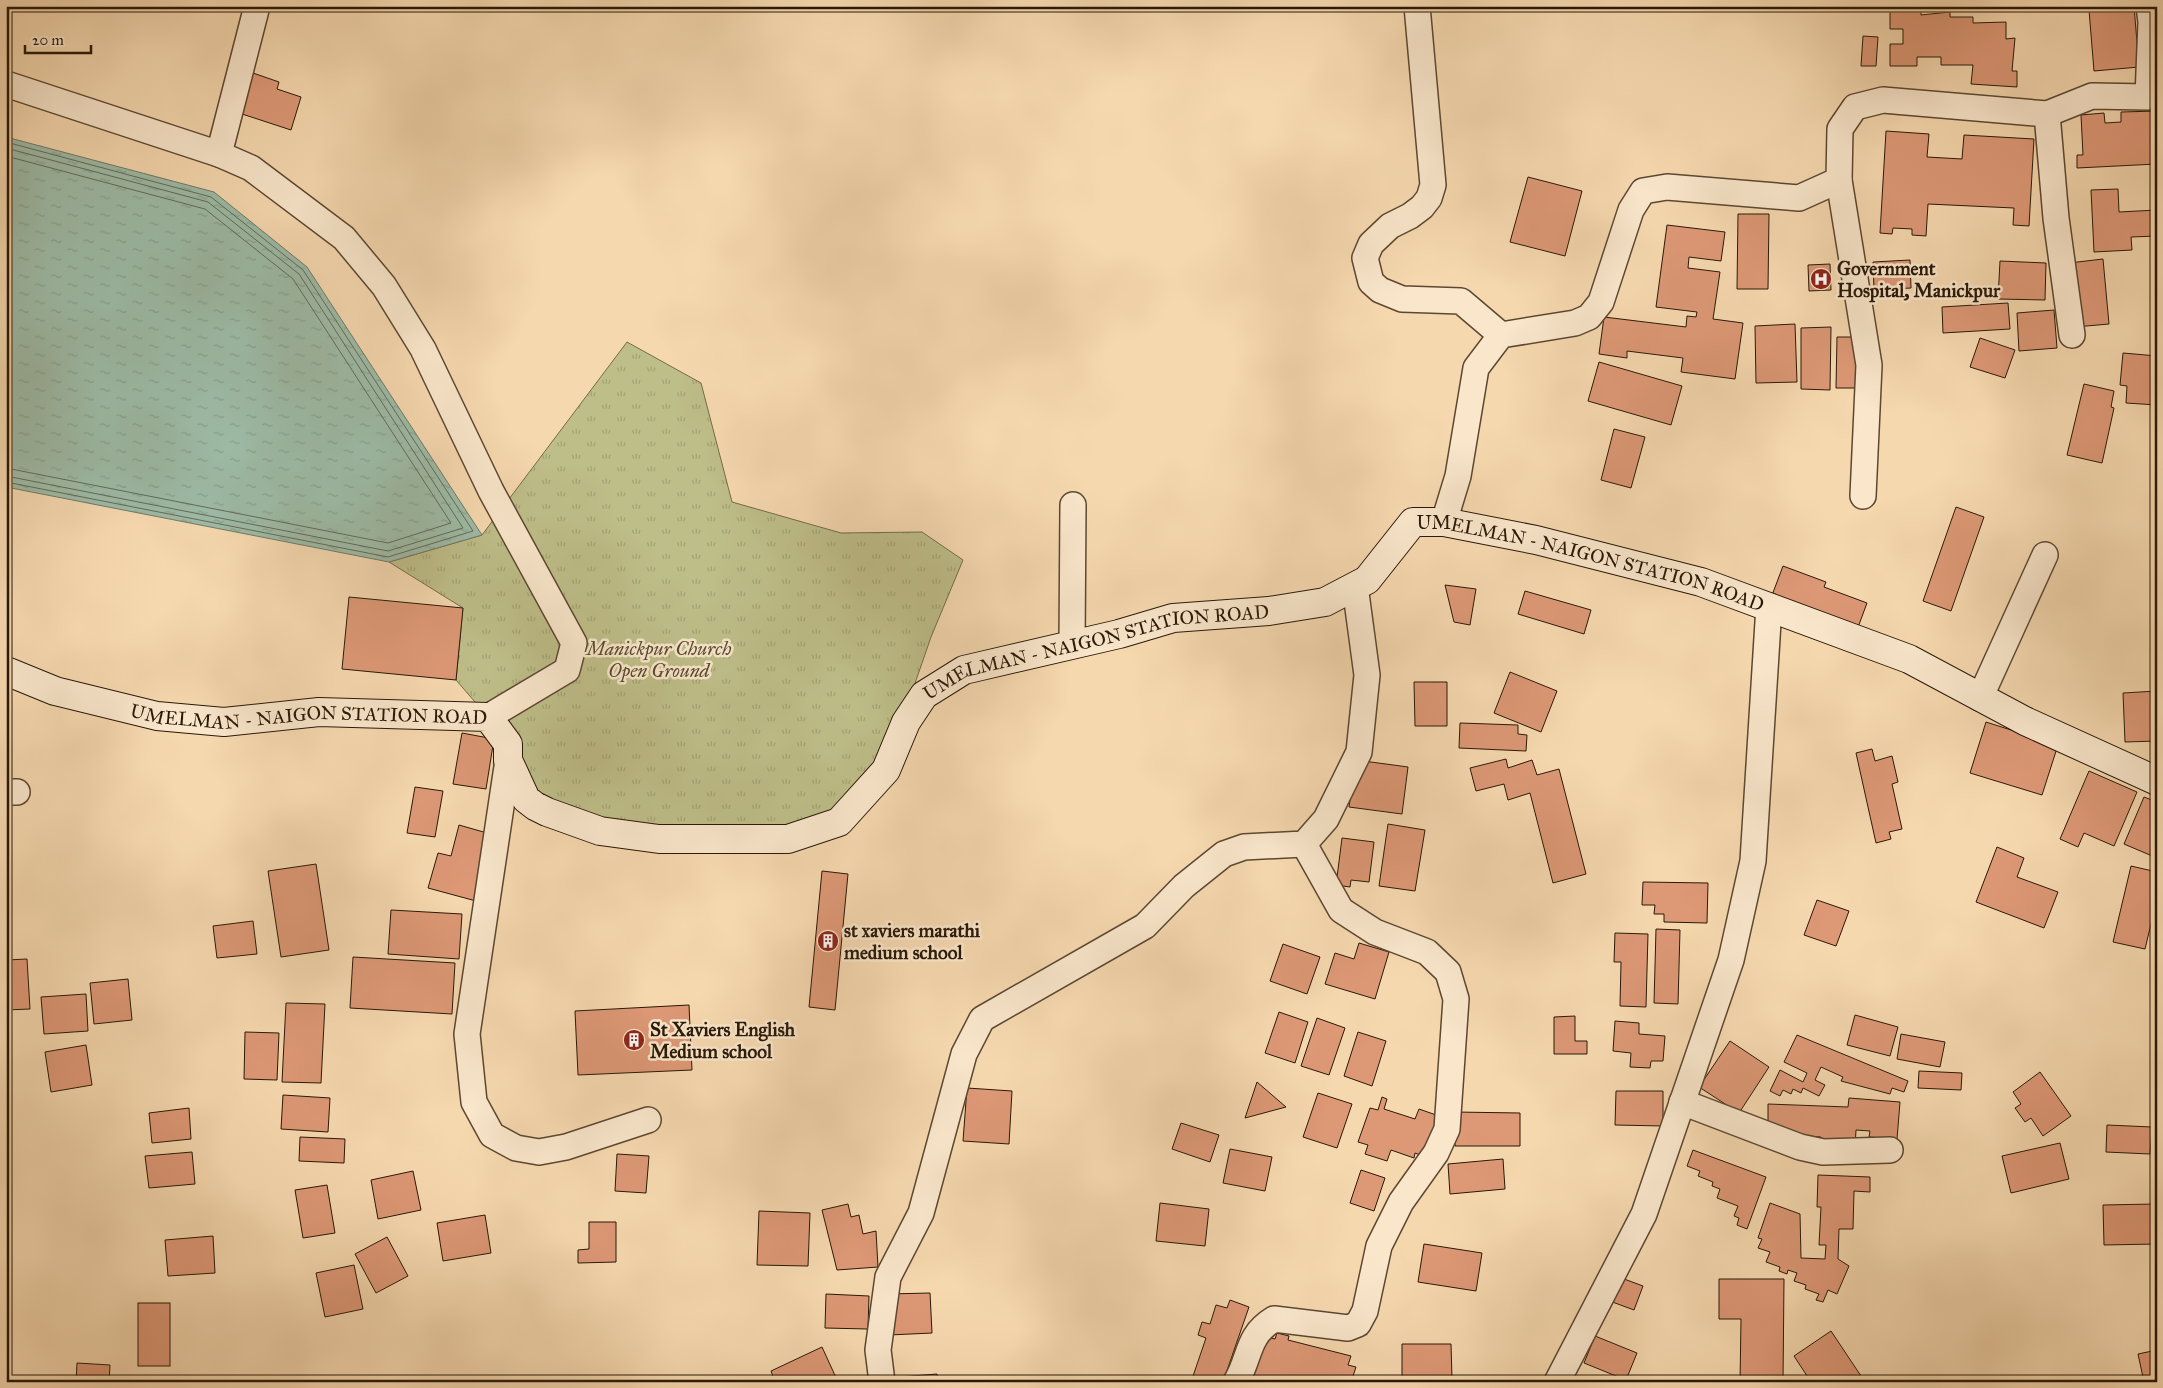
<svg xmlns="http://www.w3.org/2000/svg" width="2163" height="1388" viewBox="0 0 2163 1388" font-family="'IM FELL Great Primer',serif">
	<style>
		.park { fill: url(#park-tufts); stroke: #746b48 }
		.water { fill: url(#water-ripples); stroke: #6f7a67 }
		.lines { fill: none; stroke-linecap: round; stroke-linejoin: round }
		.shore { stroke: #636a57; stroke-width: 1 }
		.building { fill: #dd9876; stroke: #291807 }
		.street-casing { stroke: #5c4831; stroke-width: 28 }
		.secondary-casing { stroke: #291807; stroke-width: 30 }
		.street { stroke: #f9e6cb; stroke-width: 25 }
		.secondary { stroke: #f9e6cb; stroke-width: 28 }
		.labels { text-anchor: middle; stroke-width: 5; stroke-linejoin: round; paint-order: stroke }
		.poi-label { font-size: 19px; font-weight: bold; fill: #291807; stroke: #f9e6cb; text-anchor: start }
		.street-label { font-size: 19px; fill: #291807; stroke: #f9e6cb }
		.park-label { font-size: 19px; font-style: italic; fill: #564a2e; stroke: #f9e6cb }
	</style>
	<defs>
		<pattern id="park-tufts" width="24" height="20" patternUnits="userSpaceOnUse" patternTransform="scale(1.25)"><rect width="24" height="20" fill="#bebe89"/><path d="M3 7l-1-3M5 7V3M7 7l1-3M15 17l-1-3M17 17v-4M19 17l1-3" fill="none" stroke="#a3a375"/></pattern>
		<pattern id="water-ripples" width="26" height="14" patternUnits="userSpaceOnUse" patternTransform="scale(1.25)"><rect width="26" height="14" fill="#9dbba7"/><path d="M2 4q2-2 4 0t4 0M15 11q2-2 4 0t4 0" fill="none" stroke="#87a08e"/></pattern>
	</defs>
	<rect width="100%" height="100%" fill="#f6d8af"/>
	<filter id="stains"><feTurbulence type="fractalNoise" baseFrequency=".004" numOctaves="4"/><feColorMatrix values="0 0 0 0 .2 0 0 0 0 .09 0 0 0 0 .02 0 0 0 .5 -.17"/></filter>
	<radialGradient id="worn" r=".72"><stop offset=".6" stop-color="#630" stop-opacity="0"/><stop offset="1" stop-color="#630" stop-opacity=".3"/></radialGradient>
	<path class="park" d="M 627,342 L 701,383 L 732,502 L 841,533 L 922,532 L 963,560 L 931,637 L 902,721 L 841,827 L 661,833 L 527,799 L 488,717 L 456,680 L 463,608 L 389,562 L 482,535 Z"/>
	<path class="water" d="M 6,137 L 214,192 L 307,267 L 482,535 L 389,562 L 6,487 Z"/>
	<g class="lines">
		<g class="shore">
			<path d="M 6,142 L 211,197 L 303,270 L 473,531 L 388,557 L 6,482"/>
			<path d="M 6,148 L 208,202 L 299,274 L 463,528 L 388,551 L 6,476"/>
			<path d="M 6,156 L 205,209 L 293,279 L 451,523 L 388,543 L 6,468"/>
		</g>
	</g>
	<g class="building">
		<path d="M 1444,6 L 1479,6 L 1478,8 L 1444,11 Z"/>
		<path d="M 2134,6 L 2139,67 L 2094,71 L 2089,10 Z"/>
		<path d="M 1890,11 L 1921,11 L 1921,15 L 1950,12 L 1950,17 L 1973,17 L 1973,23 L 2006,22 L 2006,39 L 2015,38 L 2012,71 L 2017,71 L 2017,87 L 1971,84 L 1973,65 L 1941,65 L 1941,57 L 1917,57 L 1917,66 L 1890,66 L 1890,44 L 1903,44 L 1903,29 L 1890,29 Z"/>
		<path d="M 1863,36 L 1878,37 L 1876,66 L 1861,66 Z"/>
		<path d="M 253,73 L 279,82 L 277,89 L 301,97 L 291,130 L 239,113 Z"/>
		<path d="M 2157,111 L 2157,164 L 2077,168 L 2077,155 L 2083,155 L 2081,115 L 2104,113 L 2105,123 L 2121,122 L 2121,112 Z"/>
		<path d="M 1886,131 L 1929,134 L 1927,157 L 1962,159 L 1964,135 L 2034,139 L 2029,226 L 2013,225 L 2014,208 L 1928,204 L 1926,236 L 1912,235 L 1912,229 L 1893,228 L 1892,234 L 1880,233 Z"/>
		<path d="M 1528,177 L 1582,191 L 1565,256 L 1510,242 Z"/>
		<path d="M 2118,189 L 2119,212 L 2157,210 L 2157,236 L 2131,237 L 2132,250 L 2094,252 L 2091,190 Z"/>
		<path d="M 1738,214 L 1769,214 L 1768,289 L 1737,289 Z"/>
		<path d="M 1667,225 L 1725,232 L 1721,261 L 1689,257 L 1688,268 L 1720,272 L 1713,319 L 1743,323 L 1735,379 L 1681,372 L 1683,358 L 1627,351 L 1627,358 L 1599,354 L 1604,317 L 1686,327 L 1687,316 L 1696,317 L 1697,312 L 1656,307 Z"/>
		<path d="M 2103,259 L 2109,324 L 2075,327 L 2069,263 Z"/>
		<path d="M 1910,260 L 1911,288 L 1874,290 L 1873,262 Z"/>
		<path d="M 2000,261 L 2046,263 L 2045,300 L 1998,299 Z"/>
		<path d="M 1830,264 L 1831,290 L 1809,291 L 1808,265 Z"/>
		<path d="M 2008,303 L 2010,329 L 1943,333 L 1942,307 Z"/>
		<path d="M 2054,310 L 2057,348 L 2019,351 L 2017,313 Z"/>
		<path d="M 1795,324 L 1797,382 L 1756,383 L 1755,326 Z"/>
		<path d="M 1831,327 L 1830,390 L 1801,389 L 1801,328 Z"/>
		<path d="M 1837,337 L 1860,337 L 1860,388 L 1836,388 Z"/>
		<path d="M 1980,338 L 2015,350 L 2005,378 L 1970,367 Z"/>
		<path d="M 2123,353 L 2157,356 L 2157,405 L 2126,403 L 2127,386 L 2120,385 Z"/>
		<path d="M 1599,362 L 1682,386 L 1671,425 L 1588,401 Z"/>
		<path d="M 2084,384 L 2114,391 L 2111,407 L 2114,408 L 2102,463 L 2067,455 Z"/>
		<path d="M 1614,429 L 1645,437 L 1631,488 L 1601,480 Z"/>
		<path d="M 1956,507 L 1984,517 L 1951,611 L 1923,601 Z"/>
		<path d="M 1783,566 L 1826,582 L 1824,587 L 1867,603 L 1857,630 L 1771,598 Z"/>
		<path d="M 1445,585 L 1476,589 L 1470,625 L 1454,622 Z"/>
		<path d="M 1525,591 L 1591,610 L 1584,634 L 1518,614 Z"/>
		<path d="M 349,597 L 463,608 L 456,680 L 342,669 Z"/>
		<path d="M 1510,672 L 1557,691 L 1541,732 L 1494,713 Z"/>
		<path d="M 1414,682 L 1447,682 L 1447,726 L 1415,726 Z"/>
		<path d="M 2157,691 L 2157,741 L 2125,742 L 2123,693 Z"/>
		<path d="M 1986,722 L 2058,745 L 2042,795 L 1970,773 Z"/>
		<path d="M 1460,723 L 1518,725 L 1518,734 L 1527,735 L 1526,751 L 1459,748 Z"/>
		<path d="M 462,733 L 494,739 L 486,789 L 453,784 Z"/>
		<path d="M 1872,749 L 1875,761 L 1892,756 L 1898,782 L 1892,784 L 1902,829 L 1889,832 L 1891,839 L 1876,843 L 1856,753 Z"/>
		<path d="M 1506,759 L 1508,768 L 1532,760 L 1537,775 L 1559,769 L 1586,874 L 1553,883 L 1530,793 L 1508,800 L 1504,784 L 1476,791 L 1470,768 Z"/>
		<path d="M 1356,760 L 1408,767 L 1402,814 L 1349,807 Z"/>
		<path d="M 2089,771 L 2137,792 L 2114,846 L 2084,833 L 2078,847 L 2060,839 Z"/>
		<path d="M 415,787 L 443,791 L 435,837 L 407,833 Z"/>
		<path d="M 2144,797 L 2157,802 L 2157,858 L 2124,844 Z"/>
		<path d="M 1388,824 L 1425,830 L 1415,891 L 1379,886 Z"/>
		<path d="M 459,825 L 494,835 L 476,901 L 428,888 L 438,853 L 451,856 Z"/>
		<path d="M 1342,838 L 1374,842 L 1369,882 L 1351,880 L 1350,887 L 1336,885 Z"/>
		<path d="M 1997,847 L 2024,858 L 2017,877 L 2058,892 L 2044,928 L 1976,902 Z"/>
		<path d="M 316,864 L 329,950 L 281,957 L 268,871 Z"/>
		<path d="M 2131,866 L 2157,872 L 2157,899 L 2145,949 L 2113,942 Z"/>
		<path d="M 822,871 L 848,874 L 835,1010 L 809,1007 Z"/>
		<path d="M 1643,882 L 1708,883 L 1707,923 L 1664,922 L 1664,914 L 1654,914 L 1655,905 L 1642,905 Z"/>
		<path d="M 1817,900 L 1849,911 L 1836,946 L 1804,935 Z"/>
		<path d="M 391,910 L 462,914 L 459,959 L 388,954 Z"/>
		<path d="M 253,921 L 257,954 L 217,958 L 213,926 Z"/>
		<path d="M 1656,929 L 1680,930 L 1678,1004 L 1654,1003 Z"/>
		<path d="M 1615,933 L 1648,934 L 1646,1007 L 1620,1006 L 1621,962 L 1614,962 Z"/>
		<path d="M 1359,943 L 1389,952 L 1375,999 L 1325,984 L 1335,953 L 1354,959 Z"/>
		<path d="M 1283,944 L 1320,957 L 1307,994 L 1270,981 Z"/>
		<path d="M 353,957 L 455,963 L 452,1014 L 350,1008 Z"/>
		<path d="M 27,959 L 30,1009 L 6,1010 L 6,960 Z"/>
		<path d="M 128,979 L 132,1020 L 94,1024 L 90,983 Z"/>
		<path d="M 86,994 L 88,1031 L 44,1034 L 41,997 Z"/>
		<path d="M 286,1003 L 325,1004 L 321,1083 L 282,1082 Z"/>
		<path d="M 689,1005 L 692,1070 L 578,1075 L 575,1011 Z"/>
		<path d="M 1279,1012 L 1308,1022 L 1295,1063 L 1265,1053 Z"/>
		<path d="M 1855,1015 L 1898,1027 L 1890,1056 L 1847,1045 Z"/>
		<path d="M 1575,1016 L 1575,1041 L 1587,1041 L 1587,1054 L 1554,1054 L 1554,1017 Z"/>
		<path d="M 1317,1018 L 1345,1028 L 1329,1075 L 1301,1066 Z"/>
		<path d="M 1615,1021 L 1639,1023 L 1639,1034 L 1665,1036 L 1663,1061 L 1651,1061 L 1650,1068 L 1630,1067 L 1631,1053 L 1613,1051 Z"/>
		<path d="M 245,1032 L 279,1033 L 277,1080 L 244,1079 Z"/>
		<path d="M 1358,1032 L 1386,1041 L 1372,1086 L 1344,1076 Z"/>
		<path d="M 1901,1034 L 1945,1042 L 1940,1067 L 1897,1059 Z"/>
		<path d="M 1797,1035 L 1908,1081 L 1904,1092 L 1892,1088 L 1890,1094 L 1841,1081 L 1843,1077 L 1821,1067 L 1815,1080 L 1825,1085 L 1819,1096 L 1803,1088 L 1801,1093 L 1793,1089 L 1791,1094 L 1783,1090 L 1780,1096 L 1770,1091 L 1780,1070 L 1803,1082 L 1807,1073 L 1784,1062 Z"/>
		<path d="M 1730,1041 L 1769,1067 L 1739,1113 L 1699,1087 Z"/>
		<path d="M 86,1045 L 92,1085 L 51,1092 L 45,1052 Z"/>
		<path d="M 1919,1071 L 1962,1073 L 1961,1090 L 1918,1088 Z"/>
		<path d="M 2040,1072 L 2071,1116 L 2043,1136 L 2031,1118 L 2025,1122 L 2015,1108 L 2021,1104 L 2013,1092 Z"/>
		<path d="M 1257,1082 L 1286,1107 L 1245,1118 Z"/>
		<path d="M 967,1088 L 1012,1091 L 1009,1144 L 963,1141 Z"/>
		<path d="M 1616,1091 L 1663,1091 L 1663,1126 L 1615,1125 Z"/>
		<path d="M 1318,1093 L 1352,1104 L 1337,1148 L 1303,1137 Z"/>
		<path d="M 283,1095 L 330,1098 L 328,1132 L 281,1129 Z"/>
		<path d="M 1382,1097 L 1387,1099 L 1384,1109 L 1415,1119 L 1419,1109 L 1439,1116 L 1425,1157 L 1415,1153 L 1414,1158 L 1391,1150 L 1387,1161 L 1365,1154 L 1368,1145 L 1358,1142 L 1370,1108 L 1378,1110 Z"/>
		<path d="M 1849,1098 L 1900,1102 L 1897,1139 L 1869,1137 L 1870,1131 L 1856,1130 L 1855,1147 L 1820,1145 L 1821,1137 L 1778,1134 L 1768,1125 L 1768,1104 L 1848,1107 Z"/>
		<path d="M 189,1108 L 191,1139 L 152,1143 L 149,1113 Z"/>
		<path d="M 1455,1112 L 1520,1113 L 1520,1146 L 1455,1146 Z"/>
		<path d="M 1181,1123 L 1219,1135 L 1210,1162 L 1172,1149 Z"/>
		<path d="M 2107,1125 L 2152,1127 L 2150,1154 L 2106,1152 Z"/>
		<path d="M 300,1137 L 345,1139 L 344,1163 L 299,1161 Z"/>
		<path d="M 2060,1143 L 2069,1179 L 2011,1193 L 2002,1156 Z"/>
		<path d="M 1230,1149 L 1272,1157 L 1265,1191 L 1223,1183 Z"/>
		<path d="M 1693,1150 L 1766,1177 L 1747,1229 L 1737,1225 L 1739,1218 L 1734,1216 L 1738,1206 L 1717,1198 L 1720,1189 L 1712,1186 L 1713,1182 L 1698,1176 L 1700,1171 L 1687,1166 Z"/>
		<path d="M 192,1152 L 195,1184 L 149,1188 L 145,1156 Z"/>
		<path d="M 617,1154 L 649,1156 L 646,1193 L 615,1191 Z"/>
		<path d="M 1503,1159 L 1505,1189 L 1450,1194 L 1448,1164 Z"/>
		<path d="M 1361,1170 L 1385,1178 L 1374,1211 L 1350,1203 Z"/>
		<path d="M 413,1171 L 421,1210 L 378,1219 L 371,1180 Z"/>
		<path d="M 1818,1175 L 1870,1177 L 1870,1192 L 1854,1191 L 1853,1229 L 1839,1229 L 1838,1259 L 1849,1266 L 1837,1294 L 1828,1290 L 1823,1302 L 1816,1300 L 1819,1294 L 1805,1289 L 1806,1285 L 1794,1281 L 1797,1273 L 1788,1270 L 1787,1274 L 1779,1271 L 1780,1267 L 1766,1262 L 1770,1252 L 1758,1248 L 1762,1239 L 1758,1238 L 1770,1203 L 1800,1214 L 1801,1258 L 1825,1259 L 1826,1245 L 1819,1245 L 1821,1207 L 1817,1207 Z"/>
		<path d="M 327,1185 L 335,1233 L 303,1238 L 295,1190 Z"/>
		<path d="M 1160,1203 L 1209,1209 L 1205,1246 L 1156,1241 Z"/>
		<path d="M 848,1204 L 851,1217 L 859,1215 L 863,1234 L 876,1231 L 878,1267 L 837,1270 L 822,1210 Z"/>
		<path d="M 2155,1204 L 2156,1244 L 2104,1245 L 2103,1205 Z"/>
		<path d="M 759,1211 L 810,1213 L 808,1266 L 757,1265 Z"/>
		<path d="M 485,1215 L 491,1253 L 443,1261 L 437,1223 Z"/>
		<path d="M 589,1222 L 616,1222 L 616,1262 L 578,1263 L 578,1250 L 589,1249 Z"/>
		<path d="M 213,1236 L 215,1273 L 168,1276 L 165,1240 Z"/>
		<path d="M 387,1237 L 408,1276 L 376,1293 L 355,1254 Z"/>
		<path d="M 1424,1244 L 1482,1253 L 1476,1291 L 1418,1282 Z"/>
		<path d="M 354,1265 L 363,1309 L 325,1317 L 316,1273 Z"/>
		<path d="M 1616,1276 L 1643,1286 L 1634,1310 L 1607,1300 Z"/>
		<path d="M 1719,1279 L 1784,1279 L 1783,1382 L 1740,1382 L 1741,1319 L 1719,1319 Z"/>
		<path d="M 2152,1289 L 2157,1289 L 2157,1330 L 2155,1330 Z"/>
		<path d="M 930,1293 L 932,1333 L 889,1335 L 888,1294 Z"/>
		<path d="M 826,1294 L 869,1296 L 868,1329 L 825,1328 Z"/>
		<path d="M 1230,1300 L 1249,1307 L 1223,1382 L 1213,1380 L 1212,1382 L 1191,1382 L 1206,1338 L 1198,1335 L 1202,1322 L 1210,1324 L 1216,1305 L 1227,1308 Z"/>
		<rect x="138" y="1303" width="32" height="63"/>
		<path d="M 1831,1331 L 1865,1382 L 1811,1382 L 1794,1356 Z"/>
		<path d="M 1277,1333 L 1289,1336 L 1288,1340 L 1351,1356 L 1348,1365 L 1356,1367 L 1351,1382 L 1272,1382 L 1247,1375 L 1252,1360 L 1259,1362 L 1262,1351 L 1259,1350 L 1263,1336 L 1275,1339 Z"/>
		<path d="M 1595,1336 L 1637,1353 L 1626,1380 L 1584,1363 Z"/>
		<path d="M 1402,1344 L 1451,1344 L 1452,1379 L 1402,1379 Z"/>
		<path d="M 822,1347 L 838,1382 L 775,1382 L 771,1371 Z"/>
		<path d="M 2157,1350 L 2157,1382 L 2144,1382 L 2138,1354 Z"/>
		<path d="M 77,1363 L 110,1365 L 109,1382 L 76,1382 Z"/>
		<path d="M 937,1374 L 938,1382 L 900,1382 L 899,1377 Z"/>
		<path d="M 759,1377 L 762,1382 L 749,1382 Z"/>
	</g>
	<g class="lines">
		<g class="street-casing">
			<g id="street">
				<path d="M 257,6 L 219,154 L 251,168 L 344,238 L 384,286 L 423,349 L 491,491 L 574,643 L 567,670 L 488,717"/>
				<path d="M 1417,6 L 1433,185 L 1429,198 L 1422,207 L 1410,216 L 1390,226 L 1371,244 L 1365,258 L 1371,282 L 1380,290 L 1402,299 L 1461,301 L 1501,335"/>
				<path d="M 6,84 L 219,154"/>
				<path d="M 2047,114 L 2056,218 L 2072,335"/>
				<path d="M 1839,180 L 1869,365 L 1863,496"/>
				<path d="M 1444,522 L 1458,476 L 1476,368 L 1501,335 L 1575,323 L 1589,317 L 1601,302 L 1631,210 L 1643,191 L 1667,187 L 1799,198 L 1839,180 L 1840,129 L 1855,107 L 1883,100 L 2047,114 L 2092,96 L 2148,97 L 2151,22 L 2149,6"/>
				<path d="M 1072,645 L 1073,505"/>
				<path d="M 1980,698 L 2045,555"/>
				<path d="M 508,760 L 467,1034 L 474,1102 L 492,1135 L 516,1148 L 539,1152 L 566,1147 L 648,1120"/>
				<path d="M 6,792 L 17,792"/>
				<path d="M 1682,1102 L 1800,1147 L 1823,1152 L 1890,1150"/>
				<path d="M 882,1382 L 878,1350 L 888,1277 L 921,1213 L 964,1054 L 982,1019 L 1145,926 L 1184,886 L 1224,854 L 1244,847 L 1304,844 L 1326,819 L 1359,752 L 1367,675 L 1355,586"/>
				<path d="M 1236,1382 C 1251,1357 1246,1336 1274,1319 L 1348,1328 L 1358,1324 L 1365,1311 L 1379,1246 L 1401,1202 L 1436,1153 L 1447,1129 L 1456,999 L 1448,972 L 1427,952 L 1375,932 L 1341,910 L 1304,844"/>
				<path d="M 1557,1382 L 1644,1214 L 1731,960 L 1753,861 L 1769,606"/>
			</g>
		</g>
		<g class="secondary-casing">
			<g id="secondary">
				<path id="s1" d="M 6,671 L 55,691 L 157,716 L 224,722 L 319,712 L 488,717 L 508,744 L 508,760 L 526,799 L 535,806 L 547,812 L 600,831 L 659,839 L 788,839 L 839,822 L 886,770 L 906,722 L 924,695 L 964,670 L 1119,634 L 1173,618 L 1269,611 L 1325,602 L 1367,580 L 1413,522 L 1444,522 L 1536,540 L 1701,582 L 1909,659 L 2025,721 L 2157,781"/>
			</g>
		</g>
		<use href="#street" class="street"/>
		<use href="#secondary" class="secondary"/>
	</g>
	<defs>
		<g id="hospital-disc" transform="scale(1.125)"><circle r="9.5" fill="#8f2418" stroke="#f9e6cb"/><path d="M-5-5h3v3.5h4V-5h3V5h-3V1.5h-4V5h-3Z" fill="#fff"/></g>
		<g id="building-disc" transform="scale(1.125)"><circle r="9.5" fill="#8f2418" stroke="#f9e6cb"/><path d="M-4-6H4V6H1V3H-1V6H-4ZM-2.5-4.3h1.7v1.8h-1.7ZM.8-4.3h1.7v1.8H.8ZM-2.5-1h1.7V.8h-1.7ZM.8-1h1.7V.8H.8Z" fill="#fff"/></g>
	</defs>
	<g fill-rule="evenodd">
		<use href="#hospital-disc" x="1821" y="279"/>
		<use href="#building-disc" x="828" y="941"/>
		<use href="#building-disc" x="634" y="1040"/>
	</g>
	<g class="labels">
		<g class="poi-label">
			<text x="1837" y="275">Government<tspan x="1837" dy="22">Hospital, Manickpur</tspan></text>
			<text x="844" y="937">st xaviers marathi<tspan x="844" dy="22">medium school</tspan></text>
			<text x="650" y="1036">St Xaviers English<tspan x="650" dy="22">Medium school</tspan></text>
		</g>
		<g class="street-label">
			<text dy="7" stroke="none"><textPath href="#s1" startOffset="1780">UMELMAN - NAIGON STATION ROAD</textPath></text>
			<text dy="7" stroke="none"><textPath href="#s1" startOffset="1240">UMELMAN - NAIGON STATION ROAD</textPath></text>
			<text dy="7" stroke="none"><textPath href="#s1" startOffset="310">UMELMAN - NAIGON STATION ROAD</textPath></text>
		</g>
		<g class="park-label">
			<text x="659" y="655">Manickpur Church<tspan x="659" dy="22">Open Ground</tspan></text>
		</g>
	</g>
	<rect width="2163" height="1388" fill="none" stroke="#f6d8af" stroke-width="25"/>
	<rect x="8" y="8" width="2148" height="1373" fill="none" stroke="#291807" stroke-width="2.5"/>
	<rect x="12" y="12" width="2138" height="1363" fill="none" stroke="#291807"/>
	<path d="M25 45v8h66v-8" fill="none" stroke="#291807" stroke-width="2.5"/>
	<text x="32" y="45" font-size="15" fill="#291807" stroke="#f9e6cb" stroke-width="4" paint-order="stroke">20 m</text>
	<rect width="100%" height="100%" filter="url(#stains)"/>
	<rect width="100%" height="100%" fill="url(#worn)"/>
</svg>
